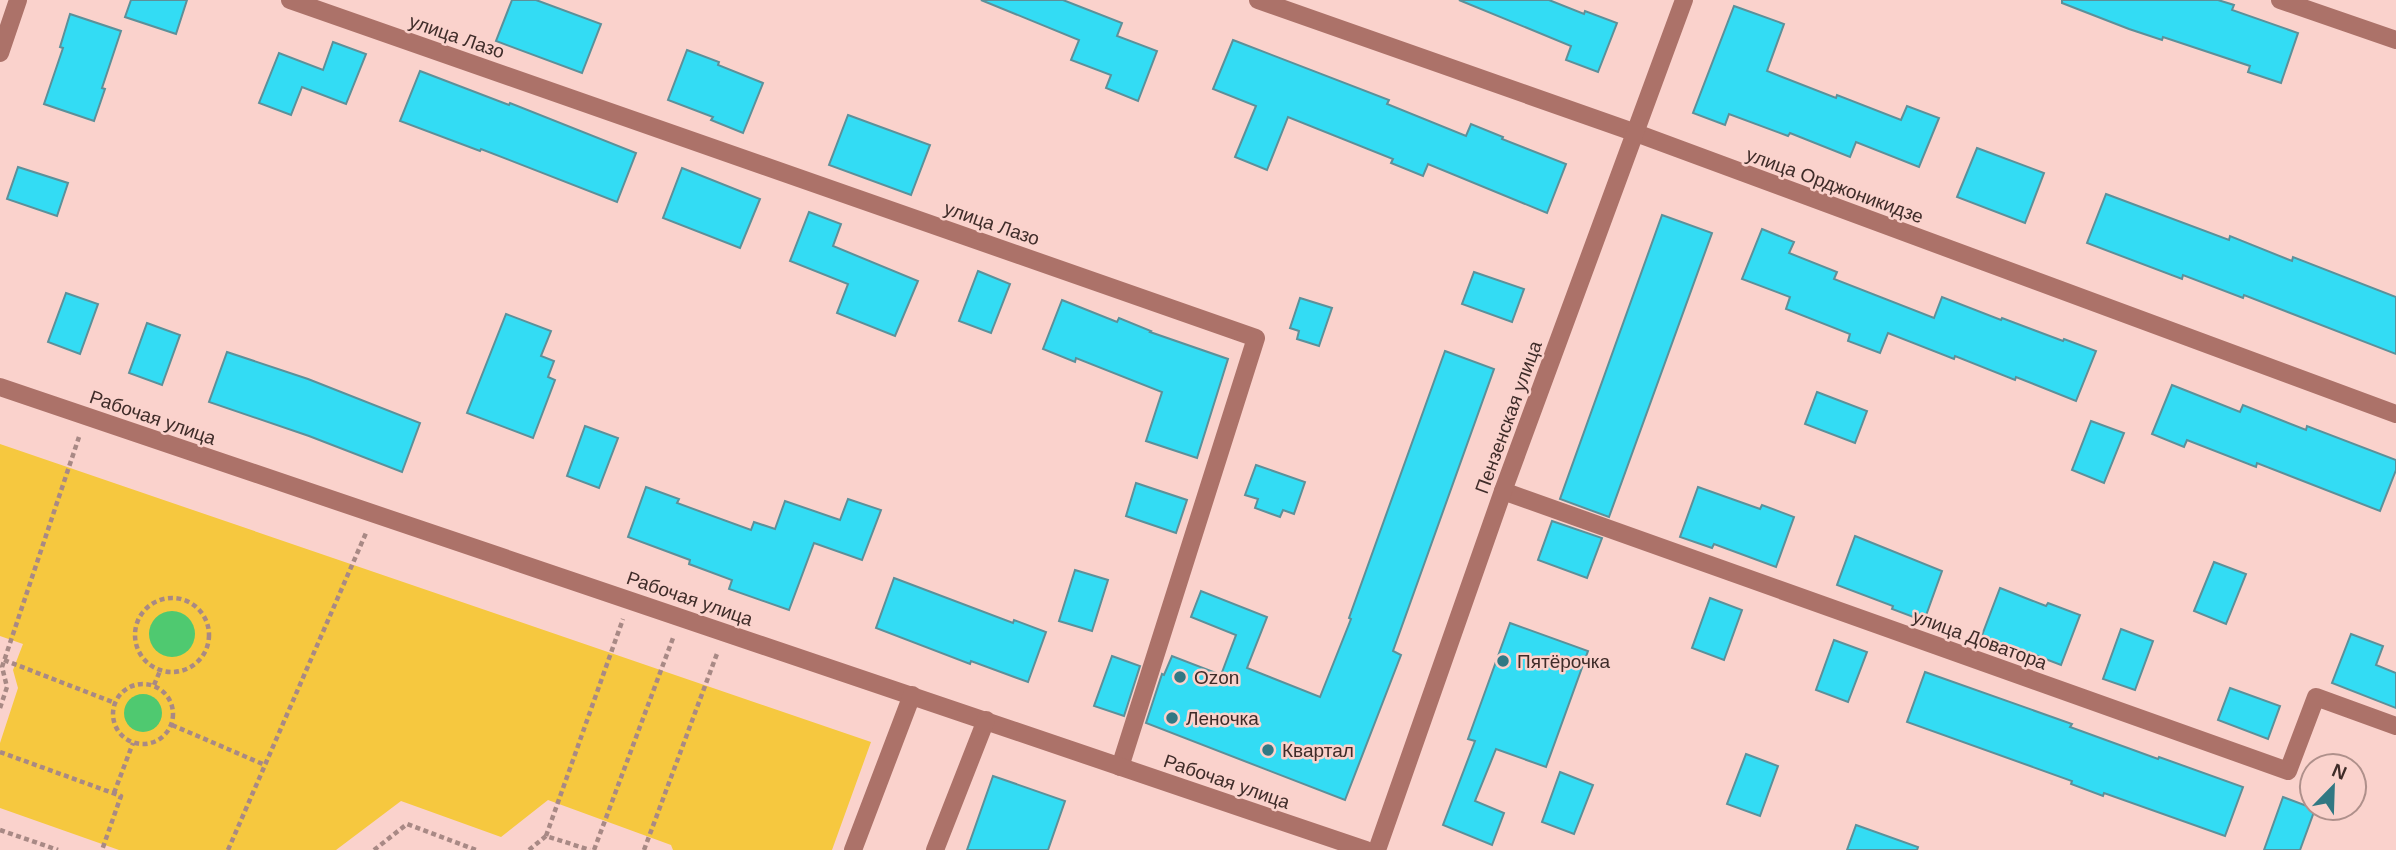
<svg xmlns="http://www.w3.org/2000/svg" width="2396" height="850" viewBox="0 0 2396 850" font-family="Arial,sans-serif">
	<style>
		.green { fill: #f6c83f }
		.water { fill: #4fc970 }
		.building { fill: #33dcf4; stroke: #5c9099; stroke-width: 2 }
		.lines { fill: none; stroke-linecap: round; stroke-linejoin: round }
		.path { stroke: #a88985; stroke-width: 4.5; stroke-dasharray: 5 3.5; stroke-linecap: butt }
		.minor { stroke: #ac7269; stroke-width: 18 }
		.poi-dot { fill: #317883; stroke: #fad2cc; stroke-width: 2.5 }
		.labels { text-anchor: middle; stroke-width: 5; stroke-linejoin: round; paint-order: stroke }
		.street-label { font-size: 19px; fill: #3f2c29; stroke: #fad2cc }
		.poi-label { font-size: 19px; fill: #3f2c29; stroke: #fad2cc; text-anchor: start }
	</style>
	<rect width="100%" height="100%" fill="#fad2cc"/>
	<path class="green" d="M 0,444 L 871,742 L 832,850 L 673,850 L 671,845 L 548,800 L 501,837 L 401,801 L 336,850 L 119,850 L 0,808 L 0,743 L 18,688 L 13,670 L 23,644 L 0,636 Z"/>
	<g class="water">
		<circle cx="172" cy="634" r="23"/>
		<circle cx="143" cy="713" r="19"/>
	</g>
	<g class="building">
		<path d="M 131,0 L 187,0 L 176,34 L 125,17 Z"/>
		<path d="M 512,0 L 536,0 L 601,24 L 582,73 L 496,41 Z"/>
		<path d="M 981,0 L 1063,0 L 1122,23 L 1117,36 L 1157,51 L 1138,101 L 1106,88 L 1111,75 L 1071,60 L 1079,40 Z"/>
		<path d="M 1459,0 L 1549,0 L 1584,14 L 1585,11 L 1617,23 L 1598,72 L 1566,60 L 1571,46 Z"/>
		<path d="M 2062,0 L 2218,0 L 2234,5 L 2232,10 L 2298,33 L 2281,83 L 2248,72 L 2250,66 L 2163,37 L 2162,40 L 2129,29 L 2062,3 Z"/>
		<path d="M 1734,6 L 1784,24 L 1767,71 L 1836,98 L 1837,95 L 1901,120 L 1907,106 L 1939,118 L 1919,167 L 1856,142 L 1850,157 L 1790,133 L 1788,136 L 1729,114 L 1725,125 L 1693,113 Z"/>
		<path d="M 70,14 L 121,31 L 102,88 L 105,89 L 94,121 L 44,104 L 63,48 L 60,47 Z"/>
		<path d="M 1233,40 L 1389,100 L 1387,104 L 1466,136 L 1471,124 L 1503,137 L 1502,139 L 1566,164 L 1547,213 L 1428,164 L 1423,176 L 1391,163 L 1393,159 L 1288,117 L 1267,170 L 1235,157 L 1256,106 L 1213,89 Z"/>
		<path d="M 333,42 L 366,54 L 346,104 L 302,87 L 291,115 L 259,103 L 279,53 L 323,70 Z"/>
		<path d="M 687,50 L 719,62 L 718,65 L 763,83 L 743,133 L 711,120 L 713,117 L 668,100 Z"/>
		<path d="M 420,71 L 509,105 L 510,103 L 636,153 L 617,202 L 481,149 L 480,151 L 400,121 Z"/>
		<path d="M 848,115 L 930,145 L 911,195 L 829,165 Z"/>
		<path d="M 1977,148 L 2044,173 L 2025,223 L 1957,197 Z"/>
		<path d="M 18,167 L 68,183 L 57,216 L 7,199 Z"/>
		<path d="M 682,168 L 760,199 L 740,248 L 663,218 Z"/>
		<path d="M 2106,194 L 2229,240 L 2230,236 L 2292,261 L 2293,257 L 2396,297 L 2396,354 L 2244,295 L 2243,298 L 2183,275 L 2182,279 L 2087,243 Z"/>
		<path d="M 809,212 L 841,224 L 833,246 L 918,281 L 895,336 L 837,313 L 848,284 L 790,261 Z"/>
		<path d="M 1662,215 L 1712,233 L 1609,517 L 1560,499 Z"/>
		<path d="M 1762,229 L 1794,242 L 1789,253 L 1837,272 L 1834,279 L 1934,318 L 1942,297 L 2001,320 L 2002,318 L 2063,341 L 2064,339 L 2096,351 L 2076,401 L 2016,377 L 2015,380 L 1955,356 L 1954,359 L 1888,333 L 1880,353 L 1848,341 L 1850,334 L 1786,309 L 1790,297 L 1742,279 Z"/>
		<path d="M 978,271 L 1010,284 L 991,333 L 959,321 Z"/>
		<path d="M 1474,272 L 1524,289 L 1512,322 L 1462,304 Z"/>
		<path d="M 66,293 L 98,304 L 80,354 L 48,342 Z"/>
		<path d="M 1300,298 L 1332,308 L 1319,346 L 1297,339 L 1299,331 L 1290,328 Z"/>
		<path d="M 1062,300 L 1117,322 L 1119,318 L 1151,331 L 1150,332 L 1228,359 L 1197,458 L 1146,441 L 1162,392 L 1076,358 L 1075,362 L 1043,349 Z"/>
		<path d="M 506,314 L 551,331 L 541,356 L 554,361 L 548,377 L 555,380 L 533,438 L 467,413 Z"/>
		<path d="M 147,323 L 180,335 L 162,385 L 129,373 Z"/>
		<path d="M 1445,351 L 1494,369 L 1393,651 L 1401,655 L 1345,800 L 1146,723 L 1162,674 L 1164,675 L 1172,656 L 1221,675 L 1236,635 L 1191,617 L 1201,591 L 1267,617 L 1247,668 L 1320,697 L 1351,619 L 1349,618 Z"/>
		<path d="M 227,352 L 308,379 L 420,423 L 402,472 L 309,436 L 209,402 Z"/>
		<path d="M 2172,385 L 2240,412 L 2243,405 L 2306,430 L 2307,426 L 2396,460 L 2396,470 L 2380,511 L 2257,463 L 2256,467 L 2187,440 L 2184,447 L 2152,434 Z"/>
		<path d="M 1817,392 L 1867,411 L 1855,443 L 1805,424 Z"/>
		<path d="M 2091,421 L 2124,433 L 2104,483 L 2072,470 Z"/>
		<path d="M 585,426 L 618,438 L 599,488 L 567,476 Z"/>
		<path d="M 1256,465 L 1305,482 L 1294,514 L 1283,510 L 1280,517 L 1255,508 L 1258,499 L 1245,495 Z"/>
		<path d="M 1136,483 L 1187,500 L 1176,533 L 1126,516 Z"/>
		<path d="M 646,487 L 679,499 L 677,503 L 751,530 L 754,522 L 775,529 L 785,501 L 840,520 L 848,499 L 881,510 L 862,560 L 814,543 L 789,610 L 729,589 L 732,580 L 689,564 L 690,560 L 628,537 Z"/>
		<path d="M 1698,487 L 1760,509 L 1762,505 L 1794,517 L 1776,567 L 1714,544 L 1712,548 L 1680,537 Z"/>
		<path d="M 1552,521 L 1602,538 L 1587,578 L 1538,560 Z"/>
		<path d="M 1855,536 L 1942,571 L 1924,621 L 1892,609 L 1893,606 L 1837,585 Z"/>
		<path d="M 2214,562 L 2246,574 L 2226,624 L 2194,611 Z"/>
		<path d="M 1075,570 L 1108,580 L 1092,631 L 1059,621 Z"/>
		<path d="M 894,578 L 1013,623 L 1014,620 L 1046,632 L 1028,682 L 971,661 L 970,664 L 876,628 Z"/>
		<path d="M 2000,588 L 2046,606 L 2048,603 L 2080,615 L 2061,665 L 2014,647 L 2013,650 L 1981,638 Z"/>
		<path d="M 1710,598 L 1742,610 L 1724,660 L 1692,648 Z"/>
		<path d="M 1510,623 L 1588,651 L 1546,767 L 1496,749 L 1475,801 L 1504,813 L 1492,845 L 1443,825 L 1475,741 L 1468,739 Z"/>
		<path d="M 2121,629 L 2153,641 L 2135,690 L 2103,679 Z"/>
		<path d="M 2351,634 L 2383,646 L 2376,665 L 2396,673 L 2396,708 L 2332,683 Z"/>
		<path d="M 1834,640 L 1867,652 L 1848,702 L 1816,690 Z"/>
		<path d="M 1112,656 L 1140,666 L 1124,716 L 1094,706 Z"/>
		<path d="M 1925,672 L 2072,724 L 2070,727 L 2158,759 L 2159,757 L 2243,787 L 2225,836 L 2104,793 L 2103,796 L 2071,784 L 2072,781 L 1907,722 Z"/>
		<path d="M 2230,688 L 2280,706 L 2268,739 L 2218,720 Z"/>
		<path d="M 1746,754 L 1778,766 L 1760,816 L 1727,804 Z"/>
		<path d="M 1560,772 L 1593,785 L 1574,834 L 1542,822 Z"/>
		<path d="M 993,776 L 1065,801 L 1048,850 L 967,850 Z"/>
		<path d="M 2283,797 L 2315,809 L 2300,850 L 2264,850 Z"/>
		<path d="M 1856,825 L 1918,847 L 1917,850 L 1847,850 Z"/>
	</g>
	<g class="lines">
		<g class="path">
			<circle cx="172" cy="635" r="37"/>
			<path d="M 4,660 L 115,703"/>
			<circle cx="143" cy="714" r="30"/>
			<path d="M 154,685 L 160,671"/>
			<path d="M 0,708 L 7,687 L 2,667 L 79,437"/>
			<path d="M 172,725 L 265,765"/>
			<path d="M 0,752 L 121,796 L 102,850"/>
			<path d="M 114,793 L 133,743"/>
			<path d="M 0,830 L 58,850"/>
			<path d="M 546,836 L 623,619"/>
			<path d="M 228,850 L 366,533"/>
			<path d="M 374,850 L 407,824 L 476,850"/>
			<path d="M 529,850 L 546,836 L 590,850"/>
			<path d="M 594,850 L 673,638"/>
			<path d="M 644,850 L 718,651"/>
		</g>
		<g class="minor">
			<path d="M 290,0 L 1256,338 L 1120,767"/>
			<path d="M 1258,0 L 1636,133 L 2396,414"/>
			<path d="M 2280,0 L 2396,40"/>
			<path d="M 0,53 L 18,0"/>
			<path d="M 0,387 L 1366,850"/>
			<path d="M 1503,491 L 2288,771 L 2316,697 L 2396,726"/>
			<path d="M 853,850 L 912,695"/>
			<path d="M 935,850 L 986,720"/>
			<path d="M 1377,850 L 1503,491 L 1684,0"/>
		</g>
	</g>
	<g class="poi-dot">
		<circle cx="1503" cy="661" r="7"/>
		<circle cx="1180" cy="677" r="7"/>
		<circle cx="1172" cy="718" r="7"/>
		<circle cx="1268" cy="750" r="7"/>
	</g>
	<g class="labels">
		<g class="street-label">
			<text transform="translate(457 36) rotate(19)" y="7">улица Лазо</text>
			<text transform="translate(1835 185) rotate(20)" y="7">улица Орджоникидзе</text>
			<text transform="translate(992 223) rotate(19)" y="7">улица Лазо</text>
			<text transform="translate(153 417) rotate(19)" y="7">Рабочая улица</text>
			<text transform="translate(1508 417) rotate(-70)" y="7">Пензенская улица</text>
			<text transform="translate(690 598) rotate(19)" y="7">Рабочая улица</text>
			<text transform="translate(1980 639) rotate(20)" y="7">улица Доватора</text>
			<text transform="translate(1227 781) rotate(19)" y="7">Рабочая улица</text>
		</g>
		<g class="poi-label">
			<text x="1517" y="668">Пятёрочка</text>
			<text x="1194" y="684">Ozon</text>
			<text x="1186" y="725">Леночка</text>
			<text x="1282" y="757">Квартал</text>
		</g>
	</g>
	<g transform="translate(2333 787) rotate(23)"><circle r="33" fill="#fad2cc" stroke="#af908b" stroke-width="2"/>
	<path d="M0-5L12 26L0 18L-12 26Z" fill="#317883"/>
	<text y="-10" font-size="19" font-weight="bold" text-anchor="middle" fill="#3f2c29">N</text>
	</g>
</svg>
